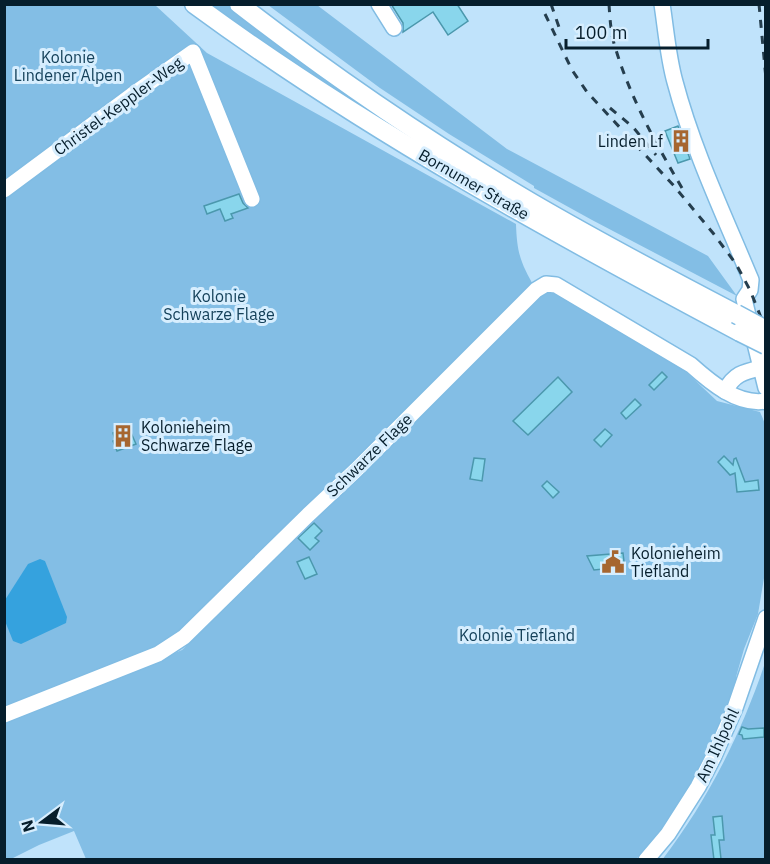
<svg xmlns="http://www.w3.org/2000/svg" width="770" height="864" viewBox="0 0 770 864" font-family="'IBM Plex Sans',sans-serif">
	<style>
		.green { fill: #83bee5 }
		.water { fill: #35a2de }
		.building { fill: #89d6ec; stroke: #4b98ad; stroke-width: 1.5 }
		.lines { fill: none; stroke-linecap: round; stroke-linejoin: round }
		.minor-casing { stroke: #81bce3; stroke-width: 18 }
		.major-casing { stroke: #81bce3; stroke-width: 21 }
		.minor { stroke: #fff; stroke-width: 15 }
		.major { stroke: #fff; stroke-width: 18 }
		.rail { stroke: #253e4e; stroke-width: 3; stroke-dasharray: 8 8; stroke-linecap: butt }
		.major-bridge-casing { stroke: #81bce3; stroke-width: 21; stroke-linecap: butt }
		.major-bridge { stroke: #fff; stroke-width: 18 }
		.labels { text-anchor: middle; stroke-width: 6; stroke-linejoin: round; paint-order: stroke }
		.park-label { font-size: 16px; fill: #15415a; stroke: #d7eefe }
		.street-label { font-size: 16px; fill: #061e2c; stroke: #d7eefe }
		.poi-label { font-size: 16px; fill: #061e2c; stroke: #d7eefe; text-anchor: start }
	</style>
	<rect width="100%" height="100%" fill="#c0e3fb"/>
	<g class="green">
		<path d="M 5,5 L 155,5 L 207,53 L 516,224 C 517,255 521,263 536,290 L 184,637 L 5,715 Z"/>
		<path d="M 206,5 L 228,5 L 246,19 L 450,160 L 377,120 Z"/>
		<path d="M 268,5 L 317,5 L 507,149 L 708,256 L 737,296 L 592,220 L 534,188 L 534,186 L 449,134 L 380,88 Z"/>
		<path d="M 548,290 L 683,369 L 717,401 L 760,412 L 766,426 L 765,572 L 758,614 L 744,649 L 736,677 L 742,679 L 695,780 L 674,813 L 652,843 L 636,859 L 86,859 L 74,831 L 39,845 L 11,859 L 5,860 L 5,723 L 182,650 Z"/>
		<path d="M 765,663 L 765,859 L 662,860 C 708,800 741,734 765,663 Z"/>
	</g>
	<path class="water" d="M 40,559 L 45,561 L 67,617 L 66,623 L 21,644 L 13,641 L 5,621 L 5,600 L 28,564 Z"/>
	<g class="building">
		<path d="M 391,4 L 457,4 L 468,21 L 448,35 L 433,12 L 403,32 L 403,23 Z"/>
		<path d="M 678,126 L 690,159 L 678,163 L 665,131 Z"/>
		<path d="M 239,194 L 243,203 L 248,208 L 231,214 L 233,218 L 225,221 L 220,209 L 207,214 L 204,206 Z"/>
		<path d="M 662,372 L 667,377 L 654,390 L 649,385 Z"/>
		<path d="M 558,377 L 572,392 L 528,435 L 513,421 Z"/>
		<path d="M 635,399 L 641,405 L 626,419 L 621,413 Z"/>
		<path d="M 128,426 L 136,444 L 117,451 L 113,441 L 115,440 L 113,433 Z"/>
		<path d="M 605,429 L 612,435 L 601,447 L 594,440 Z"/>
		<path d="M 724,456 L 733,465 L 734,459 L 736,458 L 745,482 L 758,480 L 759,490 L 737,492 L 735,473 L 730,475 L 718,462 Z"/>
		<path d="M 474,458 L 485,459 L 482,481 L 470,479 Z"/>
		<path d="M 547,481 L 559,492 L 553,498 L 542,486 Z"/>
		<path d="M 314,523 L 322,531 L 315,538 L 319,541 L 310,550 L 298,538 Z"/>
		<path d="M 623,553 L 625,571 L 604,573 L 603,569 L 594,570 L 587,556 Z"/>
		<path d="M 309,557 L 317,574 L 305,579 L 297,562 Z"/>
		<path d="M 742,727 L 748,729 L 764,728 L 764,737 L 743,739 L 742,735 L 739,734 Z"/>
		<path d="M 722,816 L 724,840 L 719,840 L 721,859 L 714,860 L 711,835 L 715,835 L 713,817 Z"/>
	</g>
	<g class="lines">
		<g class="minor-casing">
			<g id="minor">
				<path d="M 379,4 L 394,28"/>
				<path d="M 662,4 C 666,30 668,57 675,82 C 693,150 724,215 751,280 L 750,290 L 744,299 L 766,388"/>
				<path d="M 4,190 L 132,95 L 193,52 L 252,199"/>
				<path d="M 725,391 C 734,374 743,372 761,368"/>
				<path d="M 4,715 L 158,654 L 184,637 L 308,515 L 356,470 L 536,290 L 546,284 L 556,285 L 691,365 C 710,382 738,406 766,401"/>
				<path d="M 646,860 L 668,834 L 698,787 L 714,756 L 735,708 L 766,618"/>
			</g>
		</g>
		<g class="major-casing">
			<g id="major">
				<path d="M 194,4 C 364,129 554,233 740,332"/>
				<path d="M 239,4 C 332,76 430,143 532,203 C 599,242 667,278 736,314"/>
			</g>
		</g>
		<use href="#minor" class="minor"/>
		<use href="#major" class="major"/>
		<g class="rail">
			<path d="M 551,4 L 560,30"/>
			<path d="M 609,4 C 610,20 611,36 616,50 C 631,99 656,144 682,188"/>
			<path d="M 759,4 L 766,79"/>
			<path d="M 545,14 L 572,70 L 587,92 L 674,186 L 713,233 L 736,264 L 750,290 L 766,330"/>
			<path d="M 610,108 L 633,127 L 656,155"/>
		</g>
		<g class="major-bridge-casing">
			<g id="major-bridge">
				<path d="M 736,314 L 766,330"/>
				<path d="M 740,332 L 766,345"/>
			</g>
		</g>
		<use href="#major-bridge" class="major-bridge"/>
	</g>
	<defs>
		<g id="building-bare" transform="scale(1.8)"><path d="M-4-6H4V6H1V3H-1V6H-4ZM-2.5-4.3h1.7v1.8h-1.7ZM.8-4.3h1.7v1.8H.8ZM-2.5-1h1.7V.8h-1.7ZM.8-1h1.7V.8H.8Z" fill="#a66630" stroke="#d7eefe" stroke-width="2.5" paint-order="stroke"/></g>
		<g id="civic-bare" transform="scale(1.8)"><path d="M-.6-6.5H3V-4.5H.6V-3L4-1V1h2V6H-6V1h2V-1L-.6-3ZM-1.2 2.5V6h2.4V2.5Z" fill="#a66630" stroke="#d7eefe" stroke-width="2.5" paint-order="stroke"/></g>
	</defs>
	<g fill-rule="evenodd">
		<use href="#building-bare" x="681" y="141"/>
		<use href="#building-bare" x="123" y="436"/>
		<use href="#civic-bare" x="613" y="562"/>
	</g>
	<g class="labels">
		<g class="park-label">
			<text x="68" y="63">Kolonie<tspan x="68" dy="18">Lindener Alpen</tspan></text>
			<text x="219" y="302">Kolonie<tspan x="219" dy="18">Schwarze Flage</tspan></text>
			<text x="517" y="641">Kolonie Tiefland</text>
		</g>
		<g class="street-label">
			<text transform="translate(118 106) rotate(-36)" y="6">Christel-Keppler-Weg</text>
			<text transform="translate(474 184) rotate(30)" y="6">Bornumer Straße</text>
			<text transform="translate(369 455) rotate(-44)" y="6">Schwarze Flage</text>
			<text transform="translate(717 745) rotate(-65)" y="6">Am Ihlpohl</text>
		</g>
		<g class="poi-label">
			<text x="663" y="147" text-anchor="end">Linden Lf</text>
			<text x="141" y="433">Kolonieheim<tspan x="141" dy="18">Schwarze Flage</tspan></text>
			<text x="631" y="559">Kolonieheim<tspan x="631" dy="18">Tiefland</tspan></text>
		</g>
	</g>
	<rect width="770" height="864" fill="none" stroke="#061e2c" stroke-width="12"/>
	<g transform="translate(42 822) rotate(254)" stroke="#d7eefe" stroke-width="4.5" paint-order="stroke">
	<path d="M0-4.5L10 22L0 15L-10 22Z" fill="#061e2c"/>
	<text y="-9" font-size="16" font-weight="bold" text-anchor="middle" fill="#061e2c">N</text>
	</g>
	<path d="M566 39v9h142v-9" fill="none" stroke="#061e2c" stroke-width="3"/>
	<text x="575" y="39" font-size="18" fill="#061e2c" stroke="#d7eefe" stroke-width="4.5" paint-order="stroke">100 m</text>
</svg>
